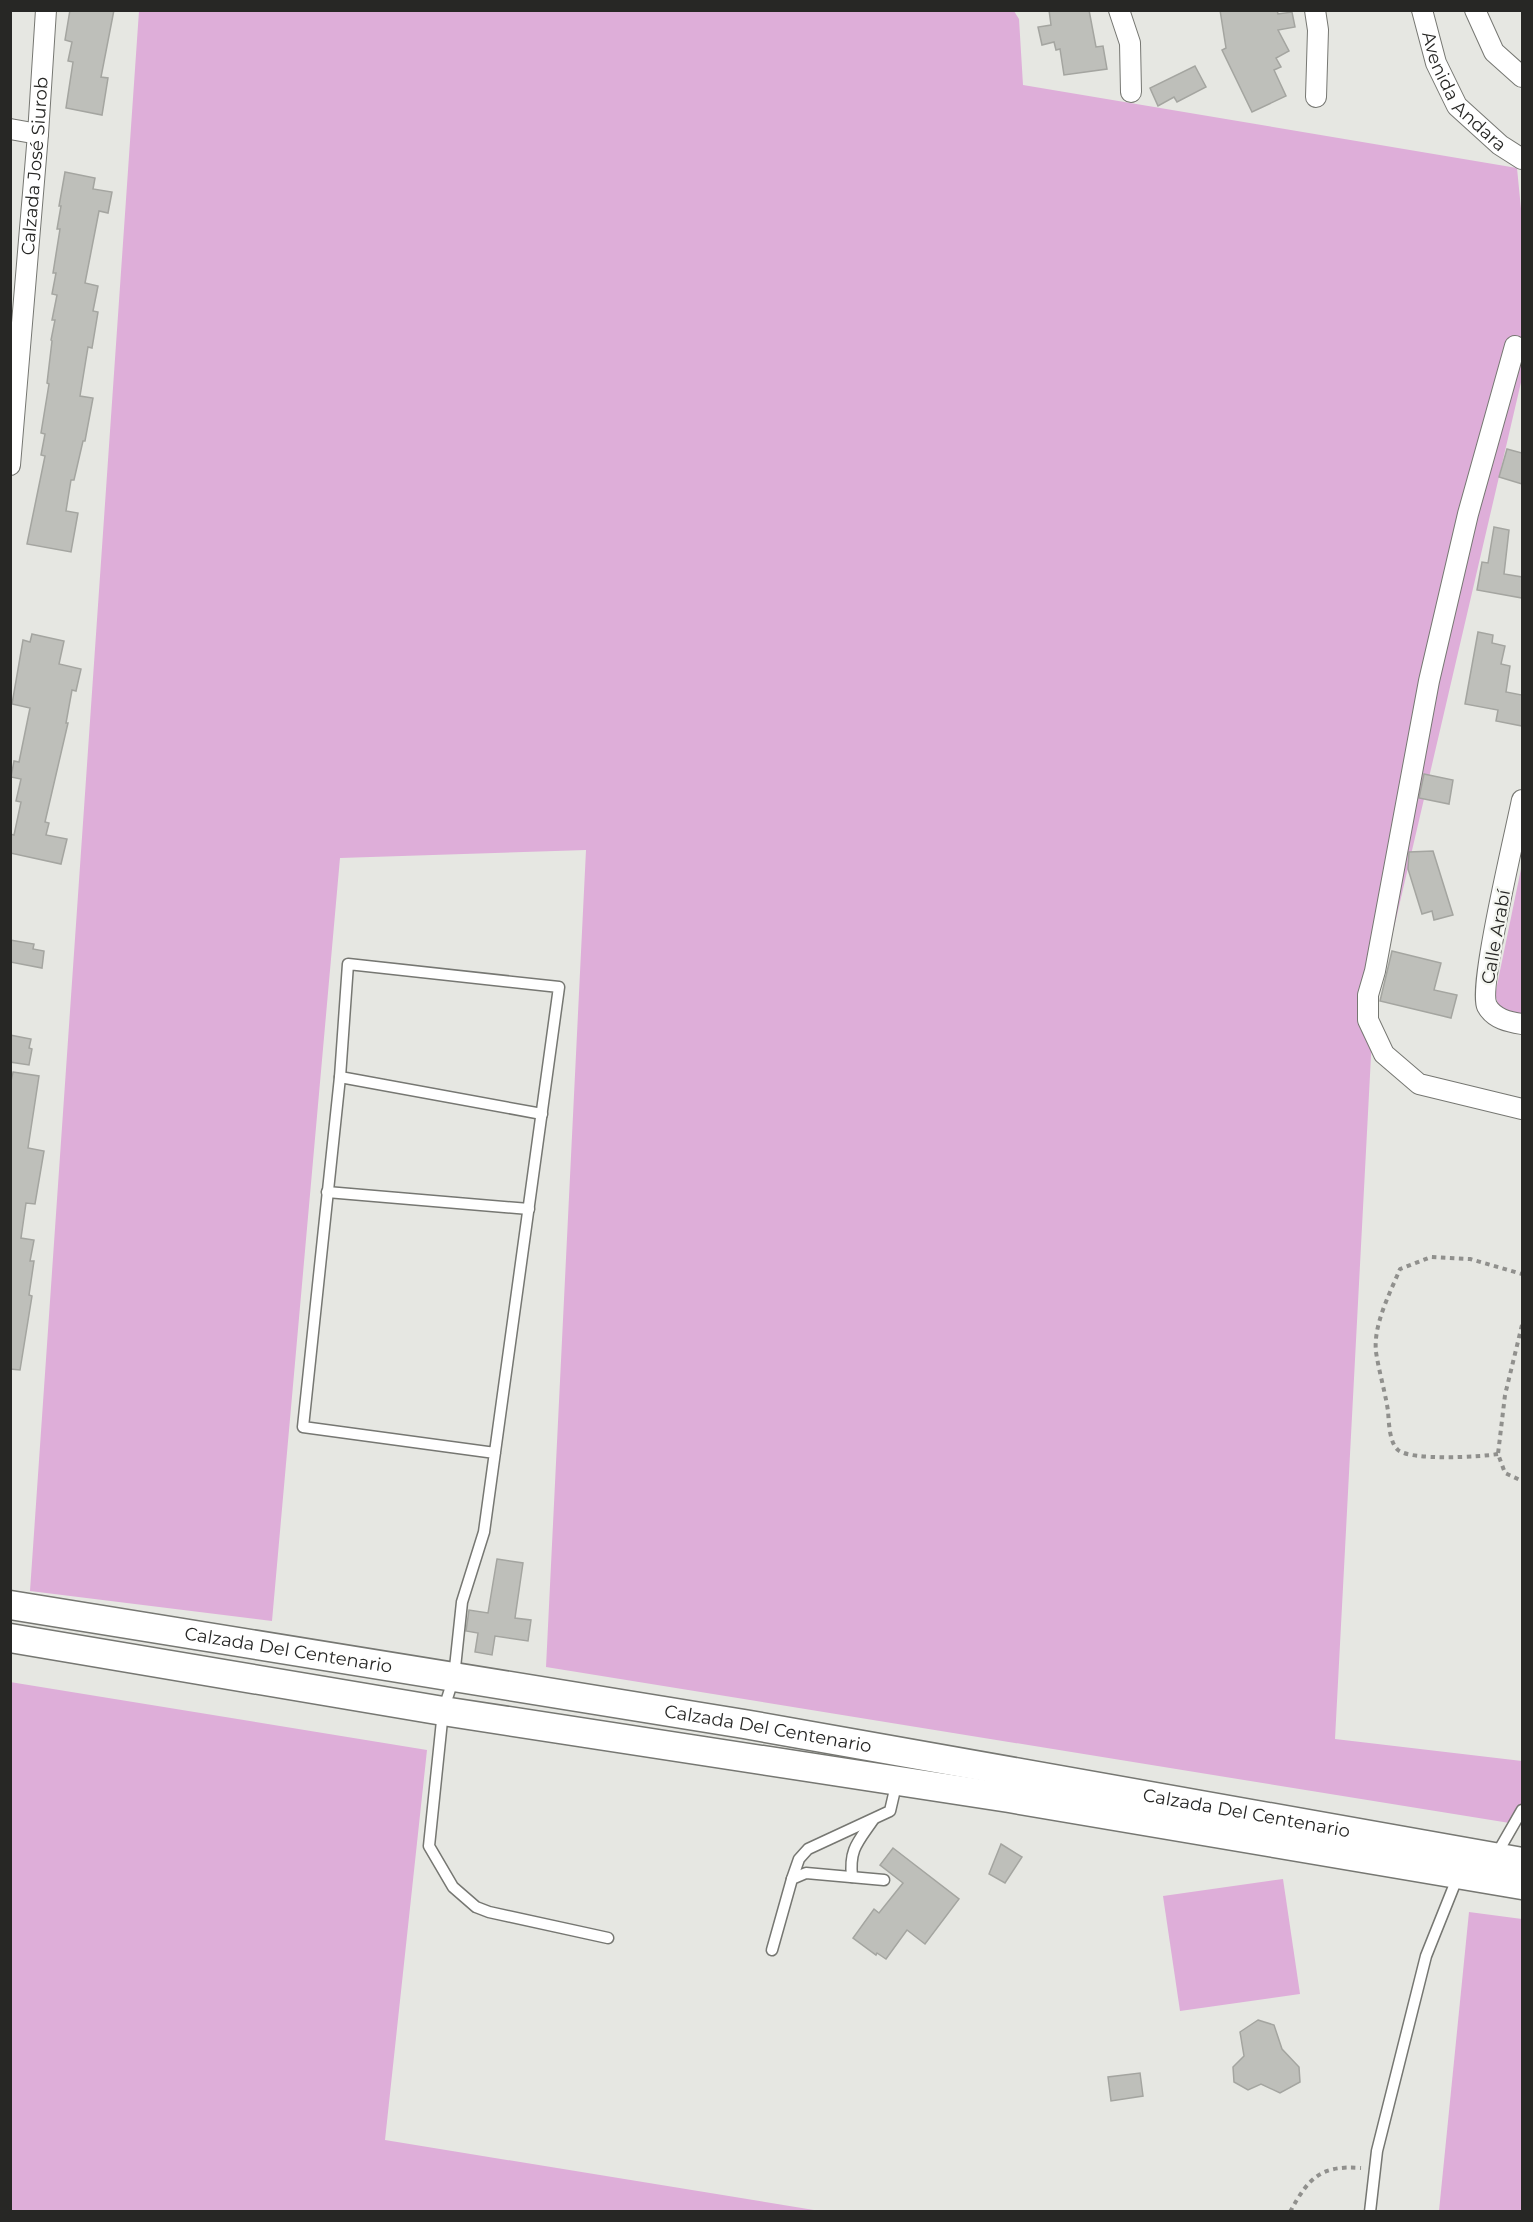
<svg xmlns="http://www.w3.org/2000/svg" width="1533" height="2222" viewBox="0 0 1533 2222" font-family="Montserrat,sans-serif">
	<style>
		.green { fill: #deaed9 }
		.building { fill: #bebfba; stroke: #a4a5a0; stroke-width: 1.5 }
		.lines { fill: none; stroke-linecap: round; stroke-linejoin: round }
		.lane-casing { stroke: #767772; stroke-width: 13 }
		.street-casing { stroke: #767772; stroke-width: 22 }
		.secondary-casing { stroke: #767772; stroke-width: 31 }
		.path { stroke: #90908d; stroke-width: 4; stroke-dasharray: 4.5 4.5; stroke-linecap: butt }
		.lane { stroke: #fff; stroke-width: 10 }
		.street { stroke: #fff; stroke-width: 20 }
		.secondary { stroke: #fff; stroke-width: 28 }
		.labels { text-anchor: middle; stroke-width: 4.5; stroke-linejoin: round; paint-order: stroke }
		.street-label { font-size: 18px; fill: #272725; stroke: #f3f5ef }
	</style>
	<rect width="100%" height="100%" fill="#e6e7e2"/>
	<g class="green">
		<path d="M 139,11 L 1014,11 L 1019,19 L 1023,85 L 1517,168 L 1522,219 L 1522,378 L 1373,1018 L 1335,1739 L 1522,1761 L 1522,1825 L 546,1667 L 586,850 L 340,858 L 272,1621 L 30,1591 Z"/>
		<path d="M 1522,864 L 1522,1017 L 1500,1009 L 1495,995 Z"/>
		<path d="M 10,1682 L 427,1750 L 385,2140 L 820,2211 L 11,2211 Z"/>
		<path d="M 1283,1879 L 1300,1994 L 1180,2011 L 1163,1896 Z"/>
		<path d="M 1469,1912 L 1522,1919 L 1522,2211 L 1439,2211 Z"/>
	</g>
	<g class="building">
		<path d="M 70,10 L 114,10 L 101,77 L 108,78 L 102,115 L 66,108 L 73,62 L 68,61 L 72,42 L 65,40 Z"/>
		<path d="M 1049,10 L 1089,10 L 1096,47 L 1103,46 L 1107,69 L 1064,75 L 1060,49 L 1056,50 L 1054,42 L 1042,45 L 1038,27 L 1051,25 Z"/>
		<path d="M 1220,10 L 1277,10 L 1278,14 L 1292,12 L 1295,27 L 1278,30 L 1289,51 L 1276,58 L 1281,67 L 1274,70 L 1286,96 L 1252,112 L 1222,50 L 1226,48 Z"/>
		<path d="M 1195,66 L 1206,87 L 1177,102 L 1174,97 L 1158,106 L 1150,88 Z"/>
		<path d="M 65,172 L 95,178 L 93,189 L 112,192 L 108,213 L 99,211 L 85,283 L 98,286 L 93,311 L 98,312 L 92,348 L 88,347 L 80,396 L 93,398 L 85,441 L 83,441 L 74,480 L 71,480 L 66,511 L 78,513 L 71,552 L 27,544 L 45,456 L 41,455 L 45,434 L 41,433 L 49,384 L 47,383 L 52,341 L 51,340 L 55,320 L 52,320 L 57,295 L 52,294 L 56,273 L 53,273 L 60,229 L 57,229 L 61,206 L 59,206 Z"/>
		<path d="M 1507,449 L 1522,453 L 1522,484 L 1499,477 Z"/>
		<path d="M 1494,527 L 1509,530 L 1504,574 L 1522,577 L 1522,598 L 1477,590 L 1482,562 L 1488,563 Z"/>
		<path d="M 1478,632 L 1493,635 L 1492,643 L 1505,646 L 1501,664 L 1510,666 L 1506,692 L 1522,695 L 1522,726 L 1496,721 L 1498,710 L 1465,704 Z"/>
		<path d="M 32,634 L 64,641 L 59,664 L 81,669 L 76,691 L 72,690 L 66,723 L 68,723 L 45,822 L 49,823 L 46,835 L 67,839 L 61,864 L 10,853 L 10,834 L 14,835 L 21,802 L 16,801 L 21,779 L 11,777 L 14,761 L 19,762 L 30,708 L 12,704 L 23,640 L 30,642 Z"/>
		<path d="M 1424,774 L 1453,780 L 1449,804 L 1419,798 Z"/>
		<path d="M 1433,851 L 1453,915 L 1434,920 L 1432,911 L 1422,914 L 1408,869 L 1409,852 Z"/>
		<path d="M 10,940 L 34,944 L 33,949 L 44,951 L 42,968 L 10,962 Z"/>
		<path d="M 1392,951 L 1441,963 L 1434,990 L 1457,995 L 1451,1018 L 1380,1001 Z"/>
		<path d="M 10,1035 L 31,1039 L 29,1048 L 32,1049 L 29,1065 L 10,1062 Z"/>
		<path d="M 13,1072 L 39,1076 L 28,1148 L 44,1151 L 35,1204 L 26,1203 L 21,1238 L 34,1240 L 30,1261 L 34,1261 L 29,1295 L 32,1296 L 20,1370 L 10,1369 L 10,1085 Z"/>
		<path d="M 497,1559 L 523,1563 L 515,1618 L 531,1620 L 528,1641 L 495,1636 L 492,1655 L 475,1652 L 478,1633 L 466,1631 L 469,1610 L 488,1613 Z"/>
		<path d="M 1001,1844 L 1022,1857 L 1005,1883 L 989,1874 Z"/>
		<path d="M 893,1848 L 959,1899 L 925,1944 L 907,1930 L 886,1959 L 877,1953 L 876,1955 L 853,1938 L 874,1909 L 879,1913 L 903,1883 L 880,1865 Z"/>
		<path d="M 1258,2020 L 1274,2025 L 1282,2049 L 1299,2067 L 1300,2082 L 1280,2093 L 1261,2084 L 1248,2090 L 1234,2082 L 1233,2067 L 1244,2056 L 1240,2032 Z"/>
		<path d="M 1140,2073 L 1143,2096 L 1111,2101 L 1108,2077 Z"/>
	</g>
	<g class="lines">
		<g class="lane-casing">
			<g id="lane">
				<path d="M 340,1077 L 542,1114"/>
				<path d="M 327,1192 L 529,1209"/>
				<path d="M 495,1453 L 303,1427 L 340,1077 L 348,964 L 559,987 L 484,1532 L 462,1602 L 454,1677 L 443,1711 L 429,1846 L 453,1887 L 476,1907 L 489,1912 L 608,1938"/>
				<path d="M 1495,1857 L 1522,1810"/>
				<path d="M 852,1877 C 849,1849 858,1842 873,1820"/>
				<path d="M 792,1879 L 799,1859 L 808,1849 L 890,1811 L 897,1781"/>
				<path d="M 772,1950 L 792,1879 L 806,1873 L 884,1880"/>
				<path d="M 1370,2212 L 1377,2151 L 1426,1956 L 1458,1876"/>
			</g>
		</g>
		<g class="street-casing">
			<g id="street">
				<path d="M 1119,10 L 1130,43 L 1131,92"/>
				<path d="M 1315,10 L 1318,30 L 1316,97"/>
				<path id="s1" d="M 1422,10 L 1436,63 L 1457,106 L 1500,145 L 1522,159"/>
				<path d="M 1475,10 L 1494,52 L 1522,77"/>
				<path d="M 10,129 L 38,134"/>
				<path d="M 1515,346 L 1468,514 L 1429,681 L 1375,971 L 1368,995 L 1368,1020 L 1384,1054 L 1419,1084 L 1522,1109"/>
				<path id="s2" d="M 10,465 L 38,134 L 46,10"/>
				<path d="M 1522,800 C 1516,830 1478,988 1487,1006 C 1494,1019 1509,1022 1522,1024"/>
			</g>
		</g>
		<g class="secondary-casing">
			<g id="secondary">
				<path id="s3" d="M 10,1605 L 744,1724 L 1522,1862"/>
				<path d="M 10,1638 L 443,1711 L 1009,1798 L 1522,1885"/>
			</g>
		</g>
		<g class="path">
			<path d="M 1522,1325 L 1505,1395 L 1498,1454 L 1505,1473 L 1522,1481"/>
			<path d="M 1498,1454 C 1480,1457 1411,1461 1398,1450 C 1389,1442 1389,1422 1388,1411 C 1385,1391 1379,1372 1376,1352 C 1373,1325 1390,1293 1400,1269 L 1431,1257 L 1470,1259 L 1522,1274"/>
			<path d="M 1290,2212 C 1309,2177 1321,2165 1361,2168"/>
		</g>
		<use href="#lane" class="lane"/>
		<use href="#street" class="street"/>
		<use href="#secondary" class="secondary"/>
	</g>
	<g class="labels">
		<g class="street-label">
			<text dy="6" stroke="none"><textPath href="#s1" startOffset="94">Avenida Andara</textPath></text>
			<text dy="6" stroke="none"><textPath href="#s2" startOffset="300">Calzada José Siurob</textPath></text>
			<text transform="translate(1496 937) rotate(-80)" y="6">Calle Arabí</text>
			<text dy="6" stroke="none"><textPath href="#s3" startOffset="282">Calzada Del Centenario</textPath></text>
			<text dy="6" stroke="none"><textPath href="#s3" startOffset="768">Calzada Del Centenario</textPath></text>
			<text dy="6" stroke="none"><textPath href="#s3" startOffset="1254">Calzada Del Centenario</textPath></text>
		</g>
	</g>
	<rect width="1533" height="2222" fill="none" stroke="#272725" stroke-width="24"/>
</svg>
